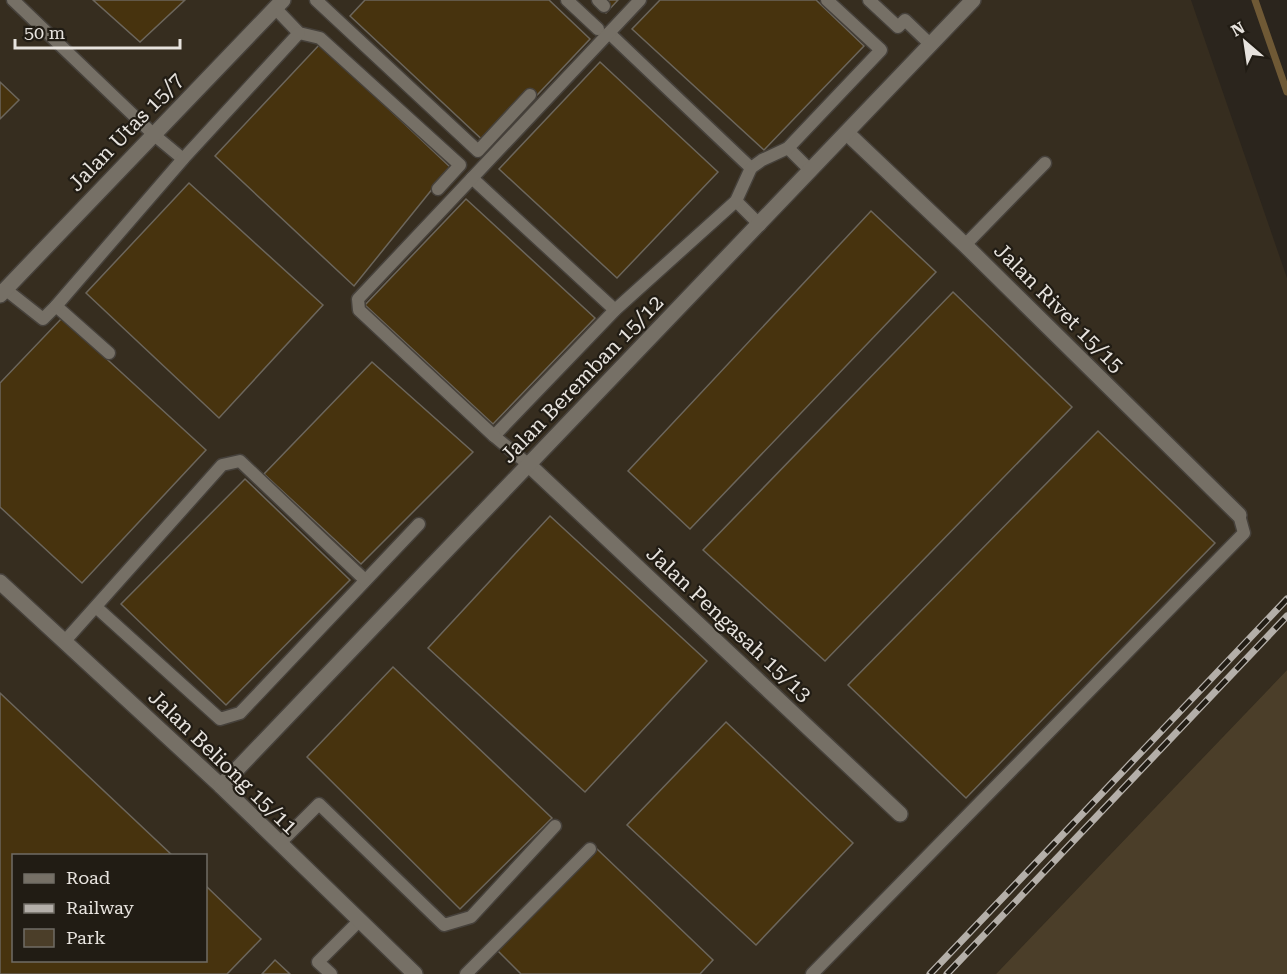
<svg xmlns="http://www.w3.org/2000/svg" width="1287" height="974" viewBox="0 0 1287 974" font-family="'Roboto Serif',serif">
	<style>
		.built { fill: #362d1f; fill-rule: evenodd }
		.green { fill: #4b3e29 }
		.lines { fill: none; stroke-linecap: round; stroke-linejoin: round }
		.stream { stroke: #6f5935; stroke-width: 7 }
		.building { fill: #47330e; stroke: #6c665c; stroke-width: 1.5 }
		.lane-casing { stroke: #46413b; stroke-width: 15 }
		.street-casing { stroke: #46413b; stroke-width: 18 }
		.lane { stroke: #767066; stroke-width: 12 }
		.street { stroke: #767066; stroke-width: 15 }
		.rail-casing { stroke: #b4afa9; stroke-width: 7 }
		.rail { stroke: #211c14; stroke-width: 4.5; stroke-dasharray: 14; stroke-linecap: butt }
		.labels { text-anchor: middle; stroke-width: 4.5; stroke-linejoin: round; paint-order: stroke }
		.street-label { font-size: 21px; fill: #e7e3de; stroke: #211c14 }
	</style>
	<rect width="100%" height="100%" fill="#2b251d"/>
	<path class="built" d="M 0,0 L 1191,0 L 1287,278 L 1287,670 L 996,974 L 0,974 ZM 14,856 L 206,856 L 206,960 L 14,960 Z"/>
	<path class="green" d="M 1287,670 L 1287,974 L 996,974 Z"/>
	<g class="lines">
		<path class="stream" d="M 1255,0 L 1287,92"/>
	</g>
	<g class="building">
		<path d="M 93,0 L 185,0 L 140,42 Z"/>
		<path d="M 365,0 L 549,0 L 590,39 L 489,146 L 350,16 Z"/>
		<path d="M 592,0 L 618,0 L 606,13 Z"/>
		<path d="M 660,0 L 816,0 L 864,46 L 764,150 L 632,29 Z"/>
		<path d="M 320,44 L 450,167 L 354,286 L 215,156 Z"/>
		<path d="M 600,62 L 718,172 L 617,278 L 499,169 Z"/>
		<path d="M 0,82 L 19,100 L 0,119 Z"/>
		<path d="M 189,183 L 323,305 L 219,418 L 86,293 Z"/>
		<path d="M 466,199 L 595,318 L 493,424 L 365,305 Z"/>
		<path d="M 871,211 L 936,272 L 690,529 L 628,471 Z"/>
		<path d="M 953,292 L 1072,407 L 825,661 L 703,550 Z"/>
		<path d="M 62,318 L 206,450 L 82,583 L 0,507 L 0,383 Z"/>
		<path d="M 372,362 L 473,452 L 361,564 L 264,474 Z"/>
		<path d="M 1098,431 L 1215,543 L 966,798 L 848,685 Z"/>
		<path d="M 245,479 L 350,580 L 226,705 L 121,604 Z"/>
		<path d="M 550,516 L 707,661 L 585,792 L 428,648 Z"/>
		<path d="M 393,667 L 552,818 L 460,909 L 307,757 Z"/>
		<path d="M 0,693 L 173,856 L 14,856 L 14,960 L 206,960 L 206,886 L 261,939 L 227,974 L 0,974 Z"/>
		<path d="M 726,722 L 853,843 L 756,945 L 627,825 Z"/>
		<path d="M 597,849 L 713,960 L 700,974 L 521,974 L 496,949 Z"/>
		<path d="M 275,960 L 290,974 L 262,974 Z"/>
	</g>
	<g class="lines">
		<g class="lane-casing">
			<g id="lane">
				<path d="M 13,0 L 153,134 L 183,159"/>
				<path d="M 316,0 L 478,151 L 530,95"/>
				<path d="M 567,0 L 598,29"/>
				<path d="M 598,0 L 604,6"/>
				<path d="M 869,0 L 898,27 L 905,20 L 931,45"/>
				<path d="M 275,8 L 299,33 L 320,38 L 460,165 L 438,189"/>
				<path d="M 609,33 L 751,168"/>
				<path d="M 788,148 L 811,171"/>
				<path d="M 472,178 L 615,310"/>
				<path d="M 736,201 L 760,225"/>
				<path d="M 965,245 L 1045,163"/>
				<path d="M 5,289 L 43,319 L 56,306 L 109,353"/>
				<path d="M 56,306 L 183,159 L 299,33"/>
				<path d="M 494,436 L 615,310 L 736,201 L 751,168 L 762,160 L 788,148 L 881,50 L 827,0"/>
				<path d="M 529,465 L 494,436 L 359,310 L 358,299 L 640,0"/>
				<path d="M 96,607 L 220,719 L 240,713 L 419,524"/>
				<path d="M 64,642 L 222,465 L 240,461 L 365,580"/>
				<path d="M 279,844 L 319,804 L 444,925 L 471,917 L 555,826"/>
				<path d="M 331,974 L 318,962 L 359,921"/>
				<path d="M 466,974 L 590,849"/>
				<path d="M 812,974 L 1244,533 L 1239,515"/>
			</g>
		</g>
		<g class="street-casing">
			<g id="street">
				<path d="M 847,133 L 965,245 L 1239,515"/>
				<path d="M 0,295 L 283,0"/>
				<path d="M 529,465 L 900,814"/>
				<path d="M 0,582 L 221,786 L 415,974"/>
				<path d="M 221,786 L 973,0"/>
			</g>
		</g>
		<use href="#lane" class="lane"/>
		<use href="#street" class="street"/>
		<g class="rail-casing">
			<g id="rail">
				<path d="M 930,974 L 1287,599"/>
				<path d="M 947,974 L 1287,616"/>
			</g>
		</g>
		<use href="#rail" class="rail"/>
	</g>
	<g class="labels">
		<g class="street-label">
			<text transform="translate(126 132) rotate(-46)" y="7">Jalan Utas 15/7</text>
			<text transform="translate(1059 308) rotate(45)" y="7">Jalan Rivet 15/15</text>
			<text transform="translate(582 379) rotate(-46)" y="7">Jalan Beremban 15/12</text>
			<text transform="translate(729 624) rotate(43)" y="7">Jalan Pengasah 15/13</text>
			<text transform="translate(223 762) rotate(44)" y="7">Jalan Beliong 15/11</text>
		</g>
	</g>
	<rect x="12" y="854" width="195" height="108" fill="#211c14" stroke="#706c65" stroke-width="1.5"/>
	<rect x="24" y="874" width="30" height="9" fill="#767066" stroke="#706c65" stroke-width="1.5"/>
	<text x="66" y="884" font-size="18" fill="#e7e3de">Road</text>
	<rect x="24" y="904" width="30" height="9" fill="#b4afa9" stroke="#706c65" stroke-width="1.5"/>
	<text x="66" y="914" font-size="18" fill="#e7e3de">Railway</text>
	<rect x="24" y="929" width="30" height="18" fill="#4b3e29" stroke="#706c65" stroke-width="1.5"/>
	<text x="66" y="944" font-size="18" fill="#e7e3de">Park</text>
	<g transform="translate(1245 42) rotate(331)" stroke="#211c14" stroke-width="4.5" paint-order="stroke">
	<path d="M0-4.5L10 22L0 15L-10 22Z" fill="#e7e3de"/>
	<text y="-9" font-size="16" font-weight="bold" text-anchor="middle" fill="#e7e3de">N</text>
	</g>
	<path d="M15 39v9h165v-9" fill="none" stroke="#e7e3de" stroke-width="3"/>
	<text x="24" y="39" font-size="18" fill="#e7e3de" stroke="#211c14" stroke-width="4.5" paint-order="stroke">50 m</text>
</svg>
